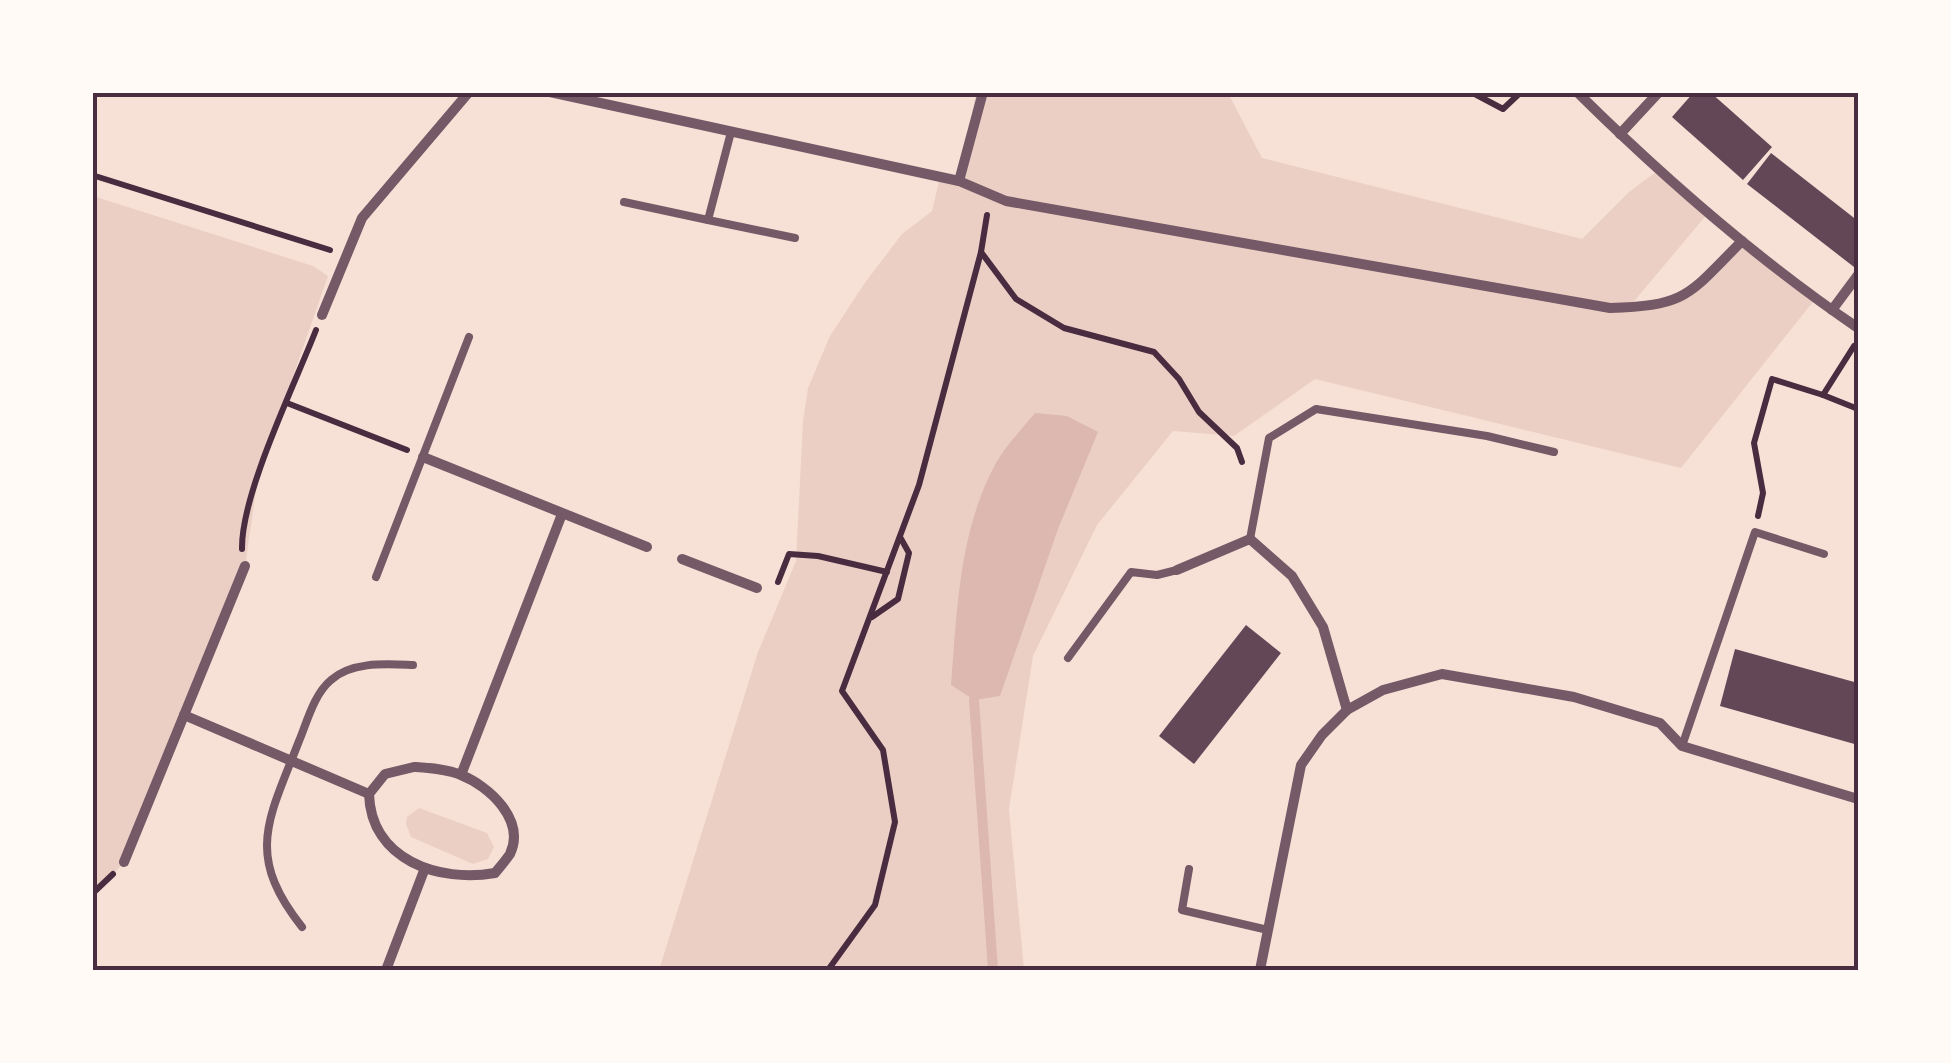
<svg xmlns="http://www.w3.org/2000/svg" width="1951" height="1063" viewBox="0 0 1951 1063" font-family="'IBM Plex Serif',serif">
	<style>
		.green { fill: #ebcfc5 }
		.water { fill: #dcb8b0 }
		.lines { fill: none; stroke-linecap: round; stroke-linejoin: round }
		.stream { stroke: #dcb8b0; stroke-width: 10 }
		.building { fill: #644757 }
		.path { stroke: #4a2c40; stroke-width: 6 }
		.service { stroke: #755966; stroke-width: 8 }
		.minor { stroke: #755966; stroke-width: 10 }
		.neatline { fill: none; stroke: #4a2c40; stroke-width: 4 }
	</style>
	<rect width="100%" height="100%" fill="#f7e1d7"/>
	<g class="green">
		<path d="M 976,93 L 1228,93 L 1262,158 L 1582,239 L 1629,192 L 1660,169 L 1709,212 L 1630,306 L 1687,296 L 1742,241 L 1816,298 L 1681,468 L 1315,379 L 1234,436 L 1173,431 L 1097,525 L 1033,656 L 1009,809 L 1024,970 L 659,970 L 758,652 L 796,561 L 803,421 L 808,388 L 830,336 L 864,284 L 902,234 L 932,211 L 940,177 L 959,181 Z"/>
		<path d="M 93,196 L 313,266 L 328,276 L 258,477 L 245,566 L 124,862 L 93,898 Z"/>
		<path d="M 419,808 L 487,833 L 494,847 L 488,859 L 473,864 L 411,837 L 406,824 L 407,817 Z"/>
	</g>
	<path class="water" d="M 1035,413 L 1067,416 L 1098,432 L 1058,529 L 1000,696 L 974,700 L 951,685 C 957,611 959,530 996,463 C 1006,445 1022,429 1035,413 Z"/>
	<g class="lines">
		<path class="stream" d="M 974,700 L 993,970"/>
	</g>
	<g class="building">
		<path d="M 1694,92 L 1710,92 L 1772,147 L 1743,180 L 1672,117 Z"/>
		<path d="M 1771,153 L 1858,221 L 1858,262 L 1854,267 L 1747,184 Z"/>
		<path d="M 1246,625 L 1281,653 L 1194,764 L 1159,736 Z"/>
		<path d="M 1735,649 L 1858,683 L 1858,745 L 1720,706 Z"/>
	</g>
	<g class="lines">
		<g class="path">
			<path d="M 1471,92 L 1503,109 L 1521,92"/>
			<path d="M 92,175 L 330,250"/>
			<path d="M 987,215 L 981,252 L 1016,299 L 1064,328 L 1154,352 L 1179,379 L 1199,412 L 1237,448 L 1242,462"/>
			<path d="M 1823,395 L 1858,409"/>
			<path d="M 287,403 L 407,450"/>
			<path d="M 1758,516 L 1763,493 L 1754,443 L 1772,379 L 1823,395 L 1854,346"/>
			<path d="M 242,549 C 241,494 295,384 316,330"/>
			<path d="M 778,582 L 789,554 L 818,556 L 887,572"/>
			<path d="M 872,617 L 898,599 L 909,553 L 900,537"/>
			<path d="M 92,894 L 113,874"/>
			<path d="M 828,970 L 875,905 L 895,822 L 883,750 L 842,691 L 919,485 L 981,252"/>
		</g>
		<g class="service">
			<path d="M 731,132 L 708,220 L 795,238"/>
			<path d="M 624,202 L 708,220"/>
			<path d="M 1250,539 L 1269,438 L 1316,409 L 1487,436 L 1554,452"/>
			<path d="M 376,577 L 469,337"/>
			<path d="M 1068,658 L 1131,572 L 1157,575 L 1177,570"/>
			<path d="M 1682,746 L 1755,532 L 1824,554"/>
			<path d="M 1189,869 L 1182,910 L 1268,930"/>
			<path d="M 302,927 C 244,854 269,819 299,741 C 307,722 314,694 331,680 C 352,661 387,664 413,665"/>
		</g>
		<g class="minor">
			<path d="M 550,92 L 959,181 L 1006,201 L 1610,308 C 1688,306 1689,294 1742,241"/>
			<path d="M 1577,92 C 1664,178 1758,260 1858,328"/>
			<path d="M 1620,134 L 1659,92"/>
			<path d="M 959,181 L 983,92"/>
			<path d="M 1832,310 L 1858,275"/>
			<path d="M 322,315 L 362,218 L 469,92"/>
			<path d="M 423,457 L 647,547"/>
			<path d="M 682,559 L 757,588"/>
			<path d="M 1177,570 L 1250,539 L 1292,576 L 1323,627 L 1347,710"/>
			<path d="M 184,715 L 369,794"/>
			<path d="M 414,767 C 429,768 447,769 461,775 C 489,786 526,820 510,854 C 506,860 500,867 495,873 C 439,883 371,860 369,794 L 385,774 Z"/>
			<path d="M 461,775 L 562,514"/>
			<path d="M 124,862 L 245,566"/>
			<path d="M 386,970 L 425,868"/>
			<path d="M 1260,970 L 1301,765 L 1322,735 L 1347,710 L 1383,690 L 1442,674 L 1574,697 L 1660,723 L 1682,746 L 1858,799"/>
		</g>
	</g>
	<rect width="1951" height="1063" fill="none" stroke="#fffaf5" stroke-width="190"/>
	<rect x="95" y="95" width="1761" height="873" class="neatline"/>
</svg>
